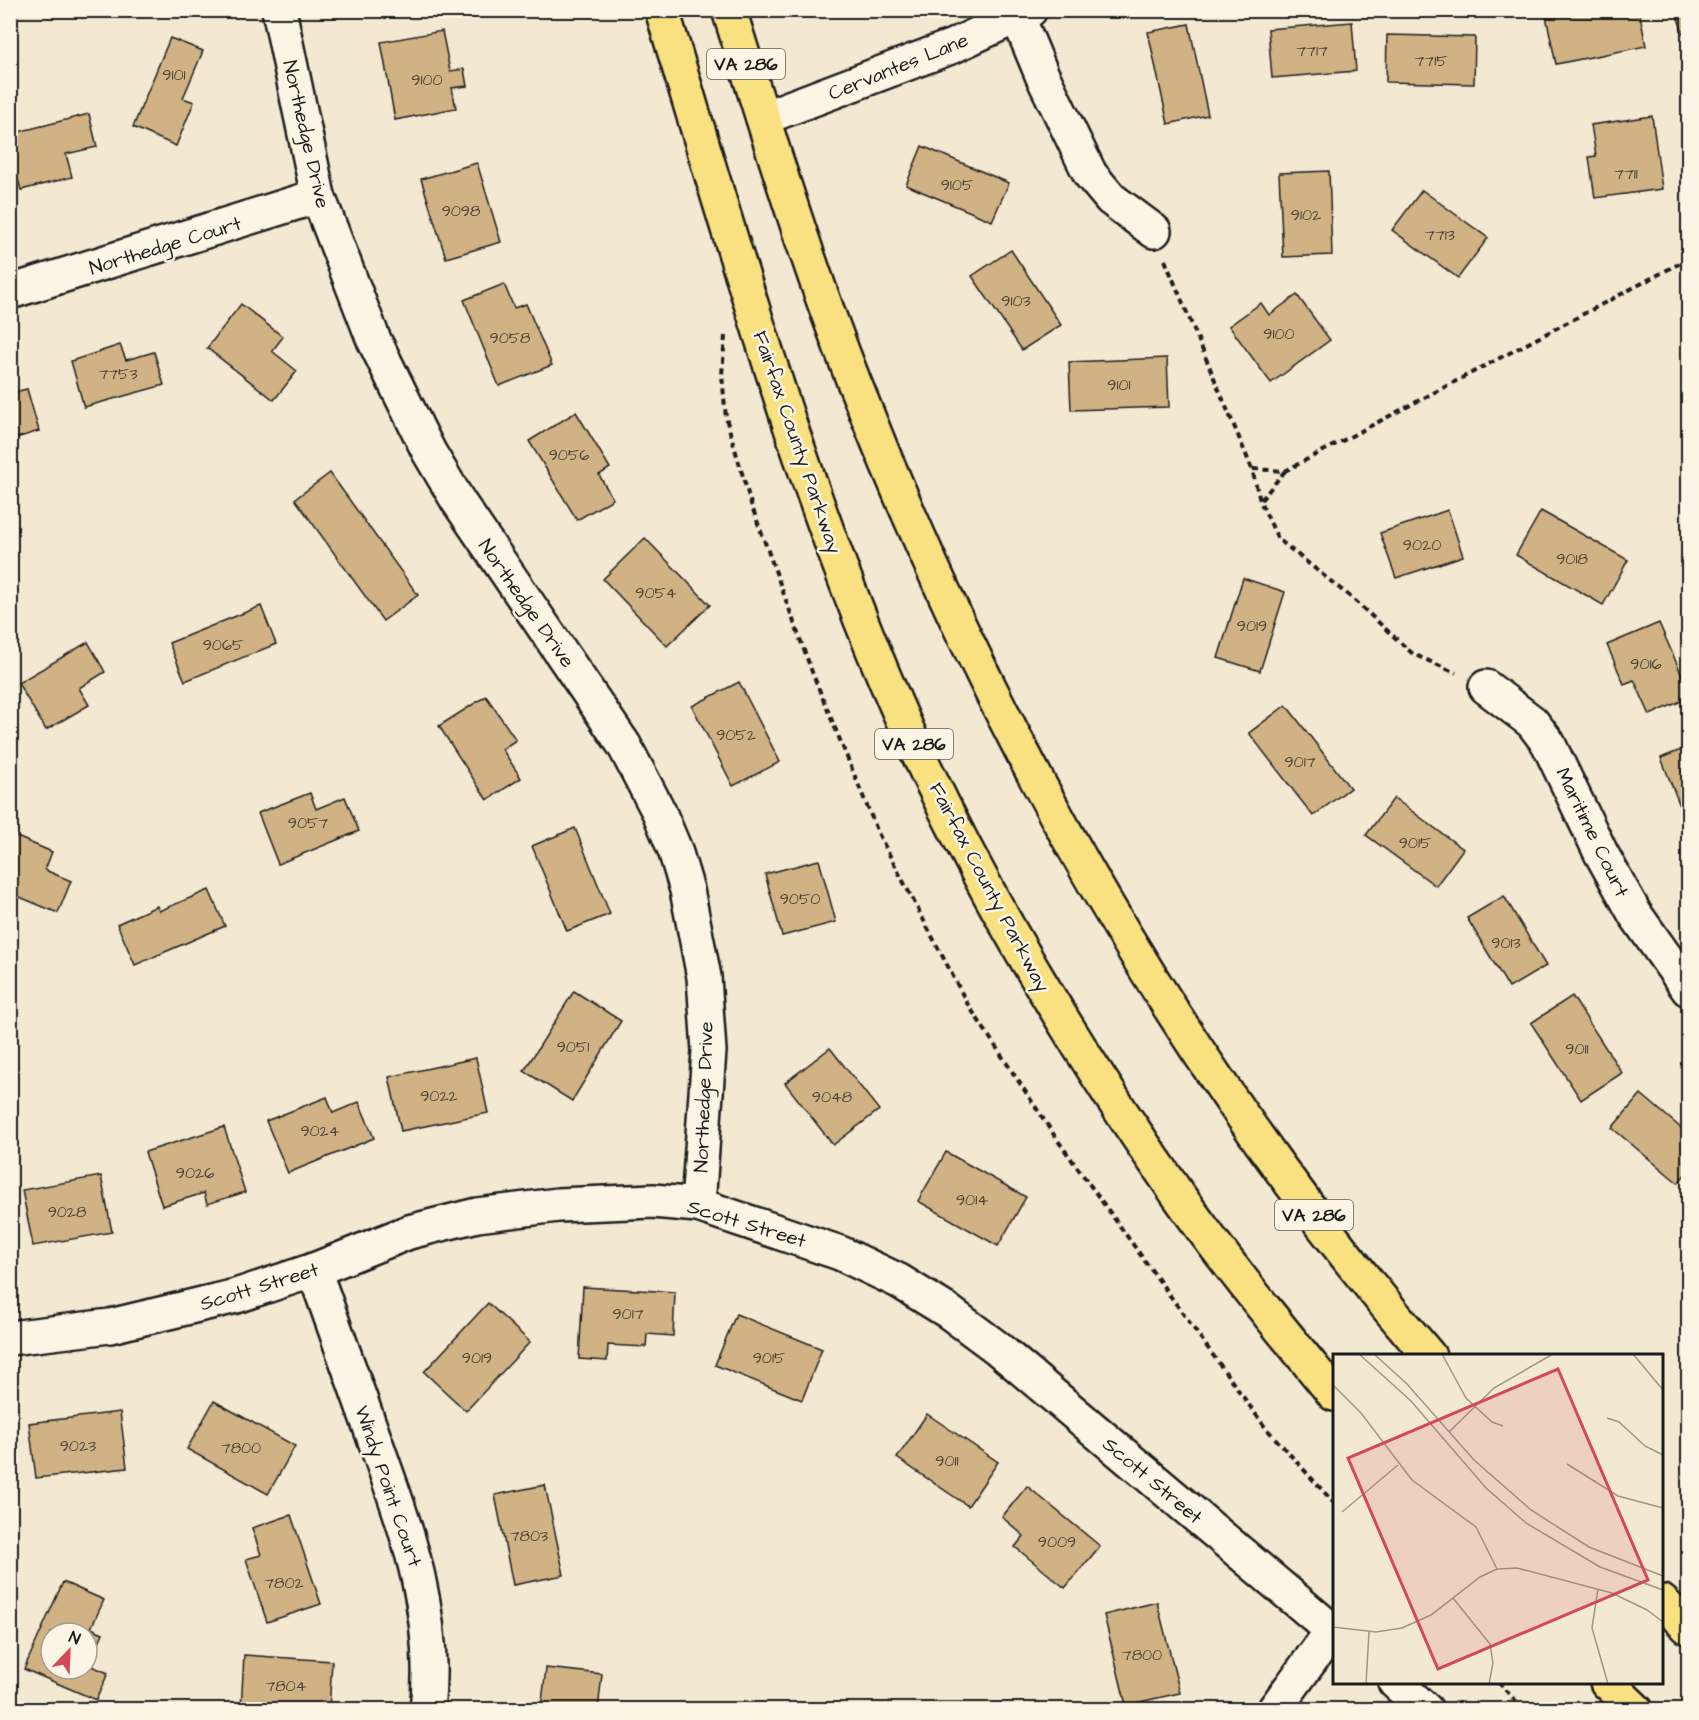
<svg xmlns="http://www.w3.org/2000/svg" width="1699" height="1720" viewBox="0 0 1699 1720" font-family="'Architects Daughter',sans-serif">
	<style>
		.building { fill: #d1b285; stroke: #1c1c1c; stroke-width: 1.5; fill-rule: evenodd }
		.lines { fill: none; stroke-linecap: round; stroke-linejoin: round }
		.minor-casing { stroke: #1c1c1c; stroke-width: 38 }
		.highway-casing { stroke: #1c1c1c; stroke-width: 38 }
		.path { stroke: #1c1c1c; stroke-width: 4; stroke-dasharray: 6 4.5; stroke-linecap: butt }
		.minor { stroke: #fcf5e5; stroke-width: 33 }
		.highway { stroke: #f9e181; stroke-width: 33 }
		.labels { text-anchor: middle; stroke-width: 5; stroke-linejoin: round; paint-order: stroke }
		.number-label { font-size: 16px; fill: #494236 }
		.shield { fill: #fcf5e5; stroke: #5f5d58; stroke-width: 1.5 }
		.shield-label { font-size: 18px; font-weight: bold; fill: #1c1c1c }
		.street-label { font-size: 20px; fill: #1c1c1c; stroke: #fcf5e5 }
		.inset-road { fill: none; stroke: #9d9689; stroke-width: 1.5 }
		.view { fill: #d1495b; fill-opacity: 0.15; stroke: #d1495b; stroke-width: 3 }
		.inset-edge { fill: none; stroke: #1c1c1c; stroke-width: 3 }
	</style>
	<rect width="100%" height="100%" fill="#f3e8d2"/>
	<filter id="ink" filterUnits="userSpaceOnUse"><feTurbulence type="fractalNoise" baseFrequency=".0167" numOctaves="2"/><feDisplacementMap in="SourceGraphic" scale="12" xChannelSelector="R" yChannelSelector="G"/><feConvolveMatrix kernelMatrix="1 2 1 2 8 2 1 2 1" color-interpolation-filters="sRGB"/></filter>
	<g filter="url(#ink)">
		<g class="building">
			<path d="M 1572,10 L 1639,10 L 1646,46 L 1556,64 L 1546,16 Z"/>
			<path d="M 1675,10 L 1688,10 L 1688,47 Z"/>
			<path d="M 1352,22 L 1356,71 L 1272,78 L 1268,29 Z"/>
			<path d="M 1189,24 L 1208,115 L 1168,124 L 1148,32 Z"/>
			<path d="M 442,31 L 450,71 L 464,69 L 467,86 L 452,88 L 456,108 L 395,120 L 381,42 Z"/>
			<path d="M 1387,35 L 1475,37 L 1474,84 L 1386,82 Z"/>
			<path d="M 170,38 L 203,51 L 183,98 L 194,102 L 176,146 L 133,127 Z"/>
			<path d="M 89,114 L 97,147 L 66,154 L 72,177 L 21,190 L 10,151 L 10,134 Z"/>
			<path d="M 1652,116 L 1662,189 L 1595,198 L 1589,157 L 1596,156 L 1591,125 Z"/>
			<path d="M 922,146 L 1009,183 L 992,221 L 906,185 Z"/>
			<path d="M 477,163 L 501,242 L 446,258 L 421,179 Z"/>
			<path d="M 1329,171 L 1332,255 L 1283,257 L 1279,173 Z"/>
			<path d="M 1422,190 L 1488,238 L 1458,278 L 1392,230 Z"/>
			<path d="M 1011,250 L 1061,325 L 1022,350 L 972,276 Z"/>
			<path d="M 504,284 L 514,308 L 526,304 L 552,365 L 499,386 L 464,300 Z"/>
			<path d="M 1297,295 L 1330,340 L 1271,383 L 1229,326 L 1261,303 L 1269,315 Z"/>
			<path d="M 241,304 L 283,337 L 272,351 L 297,371 L 274,400 L 207,348 Z"/>
			<path d="M 120,345 L 126,360 L 154,352 L 164,385 L 84,407 L 71,361 Z"/>
			<path d="M 1167,358 L 1169,407 L 1071,410 L 1069,362 Z"/>
			<path d="M 27,389 L 39,431 L 10,440 L 10,393 Z"/>
			<path d="M 576,412 L 610,468 L 599,475 L 613,499 L 577,520 L 529,441 Z"/>
			<path d="M 330,473 L 418,595 L 383,621 L 295,499 Z"/>
			<path d="M 1448,510 L 1463,556 L 1396,578 L 1380,533 Z"/>
			<path d="M 1541,511 L 1628,560 L 1603,605 L 1516,555 Z"/>
			<path d="M 645,538 L 710,605 L 667,646 L 603,579 Z"/>
			<path d="M 1243,578 L 1285,592 L 1260,671 L 1218,658 Z"/>
			<path d="M 261,606 L 276,644 L 185,681 L 169,643 Z"/>
			<path d="M 1659,623 L 1688,689 L 1688,698 L 1650,715 L 1634,680 L 1624,684 L 1607,645 Z"/>
			<path d="M 88,642 L 105,672 L 79,688 L 89,705 L 46,730 L 18,683 Z"/>
			<path d="M 739,682 L 780,762 L 733,786 L 692,706 Z"/>
			<path d="M 486,696 L 516,740 L 502,749 L 521,778 L 487,800 L 439,726 Z"/>
			<path d="M 1286,705 L 1350,788 L 1313,816 L 1249,733 Z"/>
			<path d="M 1688,747 L 1688,826 L 1661,758 Z"/>
			<path d="M 310,793 L 316,809 L 345,797 L 359,831 L 278,864 L 258,813 Z"/>
			<path d="M 1394,798 L 1463,849 L 1436,886 L 1366,835 Z"/>
			<path d="M 575,828 L 610,914 L 567,931 L 532,846 Z"/>
			<path d="M 10,834 L 52,852 L 45,870 L 71,881 L 58,913 L 10,893 Z"/>
			<path d="M 819,860 L 836,922 L 782,936 L 765,874 Z"/>
			<path d="M 209,890 L 225,926 L 135,965 L 117,924 L 157,906 L 159,911 Z"/>
			<path d="M 1504,896 L 1546,966 L 1509,988 L 1467,918 Z"/>
			<path d="M 574,991 L 621,1021 L 572,1101 L 524,1071 Z"/>
			<path d="M 1572,996 L 1622,1073 L 1581,1100 L 1531,1023 Z"/>
			<path d="M 830,1048 L 879,1110 L 833,1145 L 785,1083 Z"/>
			<path d="M 476,1058 L 488,1113 L 401,1131 L 389,1077 Z"/>
			<path d="M 1641,1094 L 1688,1134 L 1688,1171 L 1678,1183 L 1612,1128 Z"/>
			<path d="M 327,1097 L 333,1113 L 359,1102 L 374,1138 L 288,1173 L 266,1121 Z"/>
			<path d="M 224,1127 L 245,1192 L 207,1204 L 204,1193 L 162,1206 L 145,1152 Z"/>
			<path d="M 946,1152 L 1026,1197 L 998,1246 L 918,1201 Z"/>
			<path d="M 101,1176 L 112,1232 L 33,1246 L 22,1190 Z"/>
			<path d="M 583,1287 L 675,1292 L 673,1336 L 647,1334 L 646,1347 L 608,1345 L 607,1361 L 579,1359 Z"/>
			<path d="M 488,1303 L 530,1342 L 466,1411 L 424,1372 Z"/>
			<path d="M 736,1314 L 822,1349 L 802,1400 L 715,1365 Z"/>
			<path d="M 214,1401 L 295,1446 L 268,1494 L 187,1449 Z"/>
			<path d="M 120,1412 L 127,1468 L 36,1478 L 29,1423 Z"/>
			<path d="M 927,1414 L 998,1462 L 968,1506 L 897,1458 Z"/>
			<path d="M 545,1485 L 564,1575 L 513,1585 L 495,1495 Z"/>
			<path d="M 1027,1486 L 1100,1546 L 1065,1588 L 1015,1547 L 1024,1536 L 1002,1517 Z"/>
			<path d="M 291,1515 L 321,1604 L 267,1622 L 246,1559 L 261,1555 L 252,1528 Z"/>
			<path d="M 63,1582 L 104,1600 L 91,1628 L 103,1633 L 89,1665 L 108,1673 L 96,1700 L 24,1669 ZM 51,1633 L 87,1633 L 87,1669 L 51,1669 Z"/>
			<path d="M 1157,1602 L 1180,1693 L 1126,1705 L 1104,1615 Z"/>
			<path d="M 244,1655 L 332,1661 L 329,1710 L 241,1710 Z"/>
			<path d="M 546,1668 L 602,1674 L 598,1710 L 541,1710 Z"/>
		</g>
		<g class="lines">
			<g class="minor-casing">
				<g id="minor">
					<path d="M 279,10 L 318,196 L 373,338 L 429,452 L 458,501 L 624,745 L 659,812 L 675,850 L 687,890 L 704,977 L 709,1051 L 698,1205"/>
					<path d="M 1015,10 L 1042,75 L 1090,174 L 1111,199 L 1154,231"/>
					<path d="M 763,118 L 953,46 L 1030,10"/>
					<path d="M 10,292 L 318,196"/>
					<path d="M 1486,687 L 1532,722 L 1548,743 L 1601,853 L 1635,914 L 1688,989"/>
					<path d="M 314,1270 C 334,1326 354,1382 374,1438 C 406,1528 438,1612 427,1710"/>
					<path d="M 10,1338 L 110,1326 L 236,1296 L 314,1270 L 409,1232 L 477,1215 L 558,1205 L 653,1201 L 698,1205 L 840,1253 L 899,1281 L 949,1312 L 996,1347 L 1334,1632"/>
					<path d="M 1395,1682 L 1426,1710"/>
					<path d="M 1274,1710 L 1332,1631"/>
				</g>
			</g>
			<g class="highway-casing">
				<g id="highway">
					<path d="M 662,10 C 736,254 804,501 909,734 C 983,895 1074,1047 1176,1192 C 1225,1262 1280,1328 1334,1394"/>
					<path d="M 729,10 C 768,135 806,260 854,382 C 993,735 1180,1068 1429,1356"/>
					<path d="M 1662,1602 L 1688,1627"/>
					<path d="M 1607,1682 L 1636,1710"/>
				</g>
			</g>
			<g class="path">
				<path d="M 1165,260 L 1252,469 L 1260,501 L 1278,539 L 1353,599 L 1413,654 L 1456,673"/>
				<path d="M 725,336 L 722,375 L 726,418 L 751,504 L 812,672 L 879,835 L 967,1003 L 1056,1138 L 1265,1427 L 1334,1503"/>
				<path d="M 1253,469 L 1285,471 L 1688,259"/>
				<path d="M 1261,500 L 1285,471"/>
				<path d="M 1498,1682 L 1524,1710"/>
			</g>
			<use href="#minor" class="minor"/>
			<use href="#highway" class="highway"/>
		</g>
	</g>
	<g class="labels">
		<g class="number-label">
			<text x="1312" y="56">7717</text>
			<text x="1431" y="66">7715</text>
			<text x="174" y="80">9101</text>
			<text x="427" y="85">9100</text>
			<text x="1626" y="179">7711</text>
			<text x="957" y="190">9105</text>
			<text x="461" y="216">9098</text>
			<text x="1306" y="220">9102</text>
			<text x="1440" y="240">7713</text>
			<text x="1016" y="306">9103</text>
			<text x="1279" y="339">9100</text>
			<text x="510" y="343">9058</text>
			<text x="118" y="379">7753</text>
			<text x="1119" y="390">9101</text>
			<text x="569" y="460">9056</text>
			<text x="1422" y="550">9020</text>
			<text x="1572" y="564">9018</text>
			<text x="656" y="598">9054</text>
			<text x="1252" y="631">9019</text>
			<text x="223" y="650">9065</text>
			<text x="1646" y="669">9016</text>
			<text x="736" y="740">9052</text>
			<text x="1300" y="767">9017</text>
			<text x="308" y="828">9057</text>
			<text x="1415" y="848">9015</text>
			<text x="800" y="904">9050</text>
			<text x="1506" y="948">9013</text>
			<text x="573" y="1052">9051</text>
			<text x="1577" y="1054">9011</text>
			<text x="439" y="1101">9022</text>
			<text x="832" y="1102">9048</text>
			<text x="320" y="1136">9024</text>
			<text x="195" y="1178">9026</text>
			<text x="972" y="1205">9014</text>
			<text x="67" y="1217">9028</text>
			<text x="628" y="1319">9017</text>
			<text x="477" y="1363">9019</text>
			<text x="769" y="1363">9015</text>
			<text x="78" y="1451">9023</text>
			<text x="241" y="1453">7800</text>
			<text x="947" y="1466">9011</text>
			<text x="529" y="1541">7803</text>
			<text x="1057" y="1547">9009</text>
			<text x="284" y="1588">7802</text>
			<text x="1142" y="1660">7800</text>
			<text x="286" y="1691">7804</text>
		</g>
		<g class="shield">
			<rect x="707" y="49" width="78" height="30" rx="4.5"/>
			<rect x="875" y="729" width="78" height="30" rx="4.5"/>
			<rect x="1275" y="1200" width="78" height="30" rx="4.5"/>
		</g>
		<g class="shield-label">
			<text x="746" y="70">VA 286</text>
			<text x="914" y="750">VA 286</text>
			<text x="1314" y="1221">VA 286</text>
		</g>
		<g class="street-label">
			<text transform="translate(898 66) rotate(-22)" y="7">Cervantes Lane</text>
			<text transform="translate(307 134) rotate(77)" y="7">Northedge Drive</text>
			<text transform="translate(165 245) rotate(-17)" y="7">Northedge Court</text>
			<text transform="translate(798 442) rotate(71)" y="7">Fairfax County Parkway</text>
			<text transform="translate(527 603) rotate(55)" y="7">Northedge Drive</text>
			<text transform="translate(1593 832) rotate(64)" y="7">Maritime Court</text>
			<text transform="translate(990 887) rotate(62)" y="7">Fairfax County Parkway</text>
			<text transform="translate(703 1097) rotate(-88)" y="7">Northedge Drive</text>
			<text transform="translate(747 1223) rotate(17)" y="7">Scott Street</text>
			<text transform="translate(259 1286) rotate(-17)" y="7">Scott Street</text>
			<text transform="translate(1153 1480) rotate(40)" y="7">Scott Street</text>
			<text transform="translate(389 1486) rotate(71)" y="7">Windy Point Court</text>
		</g>
	</g>
	<g transform="translate(1333 1354)">
		<rect width="330" height="330" fill="#f3e8d2"/>
		<path class="inset-road" d="M 26,0 L 78,47 L 153,134 L 193,169 L 267,213 L 330,236M 41,0 L 74,30 L 141,106 L 198,156 L 256,193 L 330,222M 109,0 L 133,44 L 159,68 L 170,72M 300,0 L 330,36M 0,31 L 28,59 L 79,126 L 143,173 L 164,215M 274,64 L 286,68 L 312,92 L 330,101M 116,78 L 161,34 L 220,0M 234,110 L 285,142 L 330,154M 9,158 L 65,111M 265,235 L 259,274 L 275,330M 120,244 L 157,290 L 160,309 L 156,330M 0,273 L 43,278 L 69,274 L 98,261 L 147,223 L 164,215 L 184,214 L 279,239 L 314,256 L 330,268M 33,330 L 36,278"/>
		<path class="view" d="M 225,15 L 315,226 L 105,315 L 15,104 Z"/>
		<rect width="330" height="330" class="inset-edge"/>
	</g>
	<rect width="1699" height="1720" fill="none" stroke="#fcf5e5" stroke-width="36"/>
	<rect x="18" y="18" width="1663" height="1684" fill="none" stroke="#1c1c1c" stroke-width="2" filter="url(#ink)"/>
	<g transform="translate(69 1651) rotate(23)"><circle r="28" fill="#fcf5e5" stroke="#a29e95" stroke-width="1.5"/>
	<path d="M0-4.5L10 22L0 15L-10 22Z" fill="#d1495b"/>
	<text y="-9" font-size="16" font-weight="bold" text-anchor="middle" fill="#1c1c1c">N</text>
	</g>
</svg>
